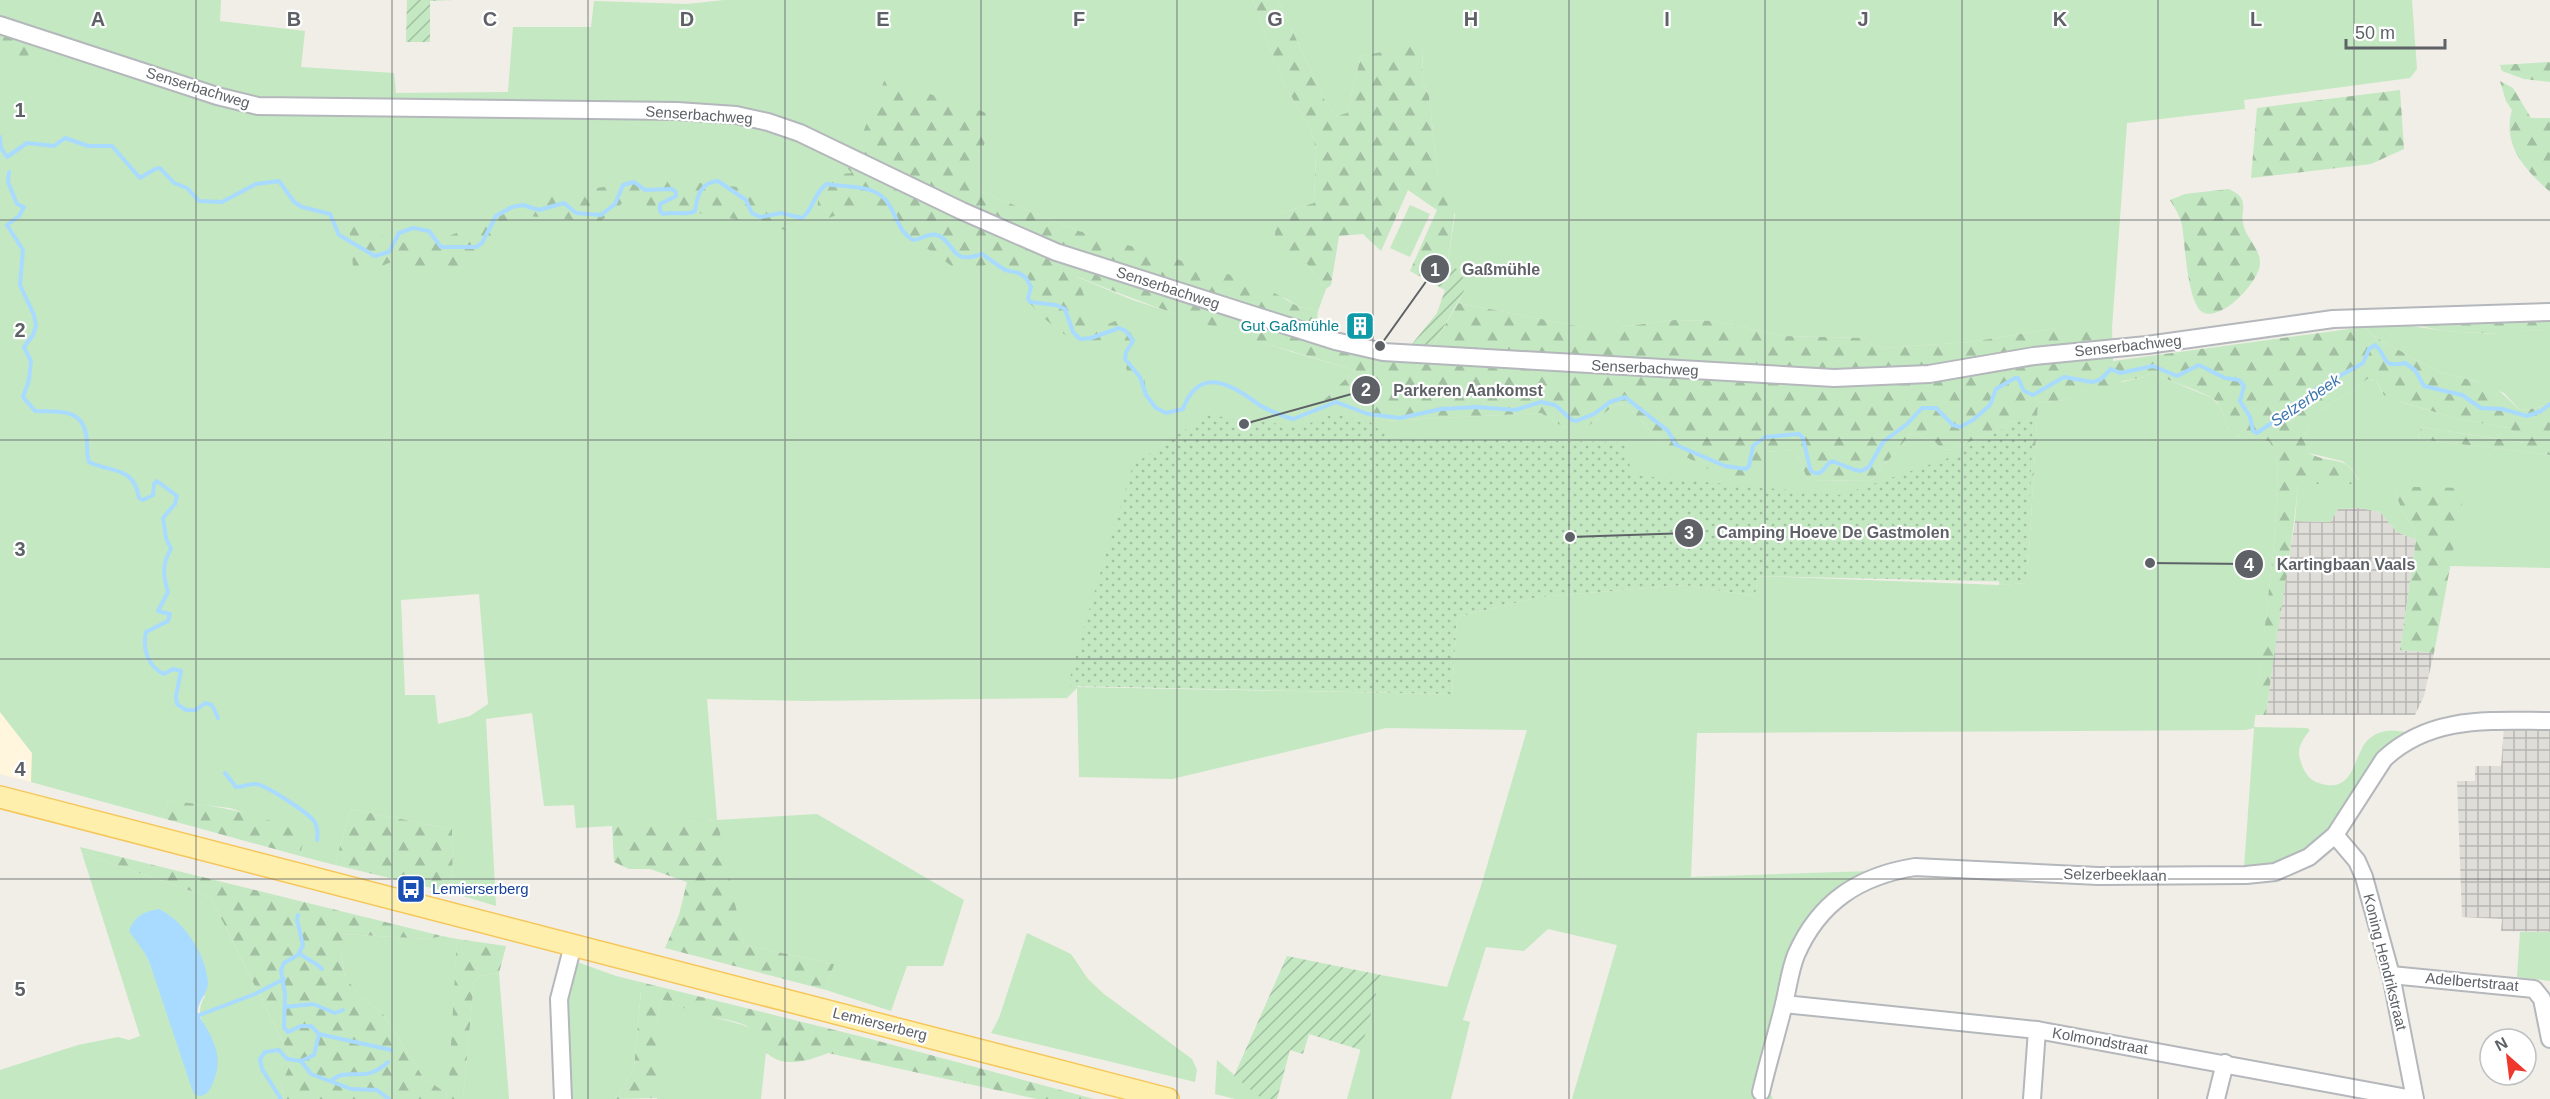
<svg xmlns="http://www.w3.org/2000/svg" width="2550" height="1099" viewBox="0 0 2550 1099" font-family="Arial,sans-serif">
	<style>
		.commercial { fill: #fff6dd }
		.industrial { fill: url(#industrial-grid) }
		.grass { fill: #c3e8c2; fill-rule: evenodd }
		.forest { fill: url(#forest-firs) }
		.park { fill: url(#park-dots) }
		.garden { fill: url(#garden-furrows) }
		.water { fill: #a8dbff }
		.lines { fill: none; stroke-linecap: round; stroke-linejoin: round }
		.stream { stroke: #a8dbff; stroke-width: 4 }
		.minor-casing { stroke: #b4b7bb; stroke-width: 20 }
		.major-casing { stroke: #f6c659; stroke-width: 24 }
		.minor { stroke: #fff; stroke-width: 16 }
		.major { stroke: #ffefad; stroke-width: 21 }
		.grid { fill: none; stroke: #5e6267; stroke-width: 1.5; stroke-opacity: 0.55 }
		.labels { text-anchor: middle; stroke-width: 4.5; stroke-linejoin: round; paint-order: stroke }
		.street-label { font-size: 15px; fill: #5e6267; stroke: #fff }
		.culture-label { font-size: 15px; fill: #0d838f; stroke: #fff; text-anchor: end }
		.transit-label { font-size: 15px; fill: #164399; stroke: #fff; text-anchor: start }
		.water-label { font-size: 16px; font-style: italic; fill: #3c76ad; stroke: #fff }
		.grid-label { font-size: 20px; text-anchor: middle; font-weight: bold; fill: #5e6267; stroke: #fff; stroke-width: 4.5; stroke-linejoin: round; paint-order: stroke }
		.leader { fill: none; stroke: #5e6267; stroke-width: 2 }
		.callout-dot { fill: #5e6267; stroke: #fff; stroke-width: 2 }
		.mark-label { font-size: 18px; text-anchor: middle; font-weight: bold; fill: #fff }
		.callout-label { font-size: 16px; text-anchor: middle; font-weight: bold; fill: #5e6267; stroke: #fff; stroke-width: 4.5; stroke-linejoin: round; paint-order: stroke }
	</style>
	<defs>
		<pattern id="industrial-grid" width="8" height="8" patternUnits="userSpaceOnUse" patternTransform="scale(1.5)"><rect width="8" height="8" fill="#dfddd8"/><path d="M0 4h8M4 0v8" fill="none" stroke="#b8b7b3"/></pattern>
		<pattern id="forest-firs" width="22" height="20" patternUnits="userSpaceOnUse" patternTransform="scale(1.5)"><rect width="22" height="20" fill="#c3e8c2"/><path d="M5 1l3.5 6h-7zM16 11l3.5 6h-7z" fill="#a2bfa1"/></pattern>
		<pattern id="park-dots" width="8" height="8" patternUnits="userSpaceOnUse" patternTransform="scale(1.5)"><rect width="8" height="8" fill="#c3e8c2"/><path d="M2 2h.1M6 6h.1" fill="none" stroke="#a2bfa1" stroke-width="1.8" stroke-linecap="round"/></pattern>
		<pattern id="garden-furrows" width="10" height="10" patternUnits="userSpaceOnUse" patternTransform="scale(1.5)"><rect width="10" height="10" fill="#c3e8c2"/><path d="M-1 1l2-2M0 10L10 0M9 11l2-2" fill="none" stroke="#a2bfa1"/></pattern>
	</defs>
	<rect width="100%" height="100%" fill="#f0eee6"/>
	<path class="commercial" d="M 0,712 L 32,753 L 31,782 L 0,774 Z"/>
	<g class="industrial">
		<path d="M 2360,508 L 2380,512 L 2397,532 L 2416,540 L 2400,650 L 2434,653 L 2424,696 L 2415,715 L 2266,715 L 2275,644 L 2295,521 L 2330,522 L 2338,509 Z"/>
		<path d="M 2550,727 L 2550,932 L 2501,931 L 2502,919 L 2462,917 L 2457,781 L 2475,781 L 2475,766 L 2501,766 L 2504,728 Z"/>
	</g>
	<g class="grass">
		<path d="M 0,0 L 221,0 L 220,21 L 305,31 L 301,67 L 394,73 L 396,93 L 508,92 L 513,27 L 591,27 L 594,1 L 687,4 L 724,0 L 1253,0 L 1282,80 L 1311,131 L 1316,149 L 1314,203 L 1277,214 L 1307,264 L 1326,289 L 1318,311 L 1299,307 L 1287,299 L 1079,231 L 979,191 L 885,79 L 849,169 L 1077,277 L 1130,299 L 1292,352 L 1355,370 L 1325,399 C 1347,402 1365,406 1383,421 L 1541,413 L 1565,428 L 1586,428 L 1616,404 L 1626,405 L 1664,445 L 1766,452 L 1796,450 L 1808,481 L 1872,480 L 1911,433 L 1935,442 L 1943,450 L 1955,449 L 2012,421 L 2018,426 L 1873,505 L 1488,461 L 1316,431 L 1127,499 L 1077,687 L 1452,694 L 1457,617 L 1539,597 L 1684,585 L 1755,596 L 1758,576 L 1999,585 L 2027,583 L 2038,403 L 2065,400 L 2086,390 L 2145,377 L 2152,373 L 2212,398 L 2220,406 L 2228,428 L 2238,437 L 2269,441 L 2276,454 L 2278,470 L 2274,544 L 2254,727 L 2307,728 L 2310,730 C 2304,738 2298,746 2299,755 C 2301,765 2306,778 2316,782 C 2357,798 2352,752 2370,738 C 2381,729 2394,730 2406,732 C 2398,738 2387,744 2380,752 C 2348,791 2333,851 2277,864 C 2267,867 2255,867 2244,868 L 2254,728 L 2245,730 L 1697,733 L 1691,877 L 1871,871 L 1823,905 L 1760,1075 L 1773,1099 L 1572,1099 L 1617,945 L 1548,929 L 1524,951 L 1486,947 L 1463,1020 L 1470,1022 L 1451,1099 L 1347,1099 L 1381,975 L 1447,987 L 1481,886 L 1527,730 L 1386,728 L 1172,779 L 1079,777 L 1077,688 L 1067,698 L 806,701 L 707,699 L 717,820 L 817,814 L 964,900 L 943,966 L 907,966 L 891,1011 L 826,990 L 834,964 L 744,945 L 716,820 L 576,828 L 574,805 L 544,806 L 532,713 L 486,719 L 496,906 L 453,893 L 452,829 L 350,809 L 335,865 L 300,856 L 304,834 L 230,808 L 168,801 L 162,818 L 31,782 L 32,753 L 0,712 L 0,49 L 28,58 L 0,33 ZM 479,594 L 488,704 L 470,716 L 438,724 L 435,695 L 405,695 L 401,600 Z"/>
		<path d="M 1278,0 L 2412,0 L 2417,69 L 2410,78 L 2244,100 L 2245,109 L 2127,123 L 2112,328 L 2057,328 L 1971,342 L 1882,348 L 1863,338 L 1783,336 L 1716,321 L 1675,320 L 1620,327 L 1583,327 L 1458,303 L 1464,291 L 1462,274 L 1448,261 L 1455,215 L 1448,185 L 1438,176 L 1429,96 L 1422,79 L 1423,45 L 1361,56 L 1347,113 L 1337,116 L 1326,103 Z"/>
		<path d="M 1410,205 L 1430,214 L 1410,257 L 1390,248 Z"/>
		<path d="M 2373,322 L 2381,330 L 2412,326 L 2444,331 L 2495,334 L 2526,330 L 2550,331 L 2550,403 L 2537,408 L 2520,410 L 2504,393 L 2479,382 L 2439,372 L 2373,336 L 2364,327 Z"/>
		<path d="M 2367,379 L 2376,380 L 2382,392 L 2401,402 L 2458,419 L 2509,428 L 2520,436 L 2525,443 L 2421,427 L 2418,439 L 2550,455 L 2550,568 L 2449,566 L 2464,488 L 2394,488 L 2402,511 L 2412,526 L 2416,540 L 2397,532 L 2380,512 L 2360,508 L 2338,509 L 2330,522 L 2295,521 L 2298,484 L 2359,480 L 2352,469 L 2342,461 L 2309,453 C 2289,414 2348,399 2367,379 Z"/>
		<path d="M 82,853 L 211,898 L 292,1060 L 281,1085 L 284,1099 L 0,1099 L 0,1070 L 78,1045 L 118,1037 L 129,1040 L 140,1036 ZM 144,952 L 205,996 C 193,1016 205,1026 215,1044 L 150,964 Z"/>
		<path d="M 2520,932 L 2550,932 L 2550,981 L 2517,977 Z"/>
		<path d="M 1027,933 L 1071,954 L 1088,979 L 1104,994 L 1192,1059 L 1197,1070 L 1195,1082 L 991,1033 L 999,1018 Z"/>
		<path d="M 343,934 L 428,939 L 442,936 L 457,939 L 449,1099 L 443,1091 L 423,1077 L 383,1014 L 360,996 L 345,977 L 341,953 Z"/>
		<path d="M 577,962 L 616,976 L 641,991 L 634,1068 L 615,1099 L 563,1099 L 561,1084 L 568,987 Z"/>
		<path d="M 499,973 L 509,1099 L 463,1099 L 474,982 L 480,976 Z"/>
		<path d="M 661,999 L 702,1014 L 743,1025 L 753,1030 L 766,1052 L 761,1099 L 657,1099 L 657,1025 Z"/>
		<path d="M 1217,1060 L 1262,1099 L 1235,1099 L 1215,1094 Z"/>
	</g>
	<g class="forest">
		<path d="M 1253,0 L 1278,0 L 1326,103 L 1337,116 L 1347,113 L 1361,56 L 1423,44 L 1422,79 L 1429,96 L 1438,176 L 1448,185 L 1456,201 L 1448,261 L 1410,271 L 1437,210 L 1408,190 L 1381,251 L 1363,234 L 1339,236 L 1331,285 L 1326,289 L 1307,264 L 1274,245 L 1277,214 L 1314,203 L 1316,149 L 1311,131 L 1282,80 Z"/>
		<path d="M 0,33 L 30,43 L 28,59 L 0,49 Z"/>
		<path d="M 2550,62 L 2550,82 L 2524,79 L 2502,71 L 2500,65 Z"/>
		<path d="M 885,79 L 993,115 L 973,181 L 979,191 L 1079,231 L 1255,282 L 1299,307 L 1318,311 L 1314,340 L 1430,351 L 1458,303 L 1583,327 L 1620,327 L 1675,320 L 1716,321 L 1783,336 L 1863,338 L 1882,348 L 1971,342 L 2057,328 L 2112,328 L 2113,361 L 2364,327 L 2373,336 L 2439,372 L 2494,386 L 2520,410 L 2537,408 L 2550,403 L 2550,455 L 2418,439 L 2421,427 L 2524,443 L 2520,436 L 2509,428 L 2458,419 L 2392,399 L 2384,395 L 2376,380 L 2367,379 C 2348,399 2289,414 2309,453 C 2332,466 2347,452 2360,484 L 2298,484 C 2291,562 2275,638 2266,715 L 2255,715 L 2274,544 L 2278,470 L 2276,454 L 2269,441 C 2259,440 2246,441 2237,436 C 2221,428 2227,406 2212,398 C 2194,388 2172,382 2152,373 L 2145,377 L 2123,381 L 2104,391 L 2093,393 L 2086,390 L 2065,400 L 2038,403 L 2027,583 L 1999,585 L 2018,426 L 2012,421 L 1955,449 L 1943,450 L 1935,442 L 1911,433 L 1872,480 L 1808,481 L 1796,450 L 1766,452 L 1758,480 L 1727,479 L 1664,445 L 1626,405 L 1616,404 L 1586,428 L 1565,428 L 1541,413 L 1383,421 C 1365,406 1347,402 1324,400 L 1355,370 C 1261,343 1168,314 1078,277 L 1095,330 L 1133,313 L 1148,402 L 1132,383 L 1115,340 L 1073,341 L 1041,316 L 1009,279 L 989,264 L 960,272 L 921,244 L 889,232 L 865,205 L 817,222 L 819,176 L 852,173 L 848,169 Z"/>
		<path d="M 2500,81 L 2513,88 L 2531,118 L 2550,118 L 2550,192 C 2525,169 2502,146 2512,110 L 2506,101 Z"/>
		<path d="M 2400,90 L 2404,149 L 2371,164 L 2251,178 L 2257,108 Z"/>
		<path d="M 661,179 L 748,188 L 804,234 L 710,214 L 652,210 L 633,194 L 600,222 L 527,216 L 462,266 L 421,272 L 399,259 L 354,277 L 349,224 L 419,248 L 554,194 Z"/>
		<path d="M 2229,189 C 2234,192 2240,194 2242,200 C 2245,208 2241,215 2243,223 C 2245,237 2259,247 2260,261 C 2262,279 2224,320 2204,313 C 2187,306 2185,242 2182,225 C 2180,216 2175,208 2170,200 L 2185,194 Z"/>
		<path d="M 2550,316 L 2550,331 L 2526,330 L 2500,334 L 2444,331 L 2420,326 L 2381,330 L 2371,325 Z"/>
		<path d="M 2412,487 L 2465,488 L 2434,653 L 2400,650 L 2416,540 L 2412,526 L 2402,511 L 2394,488 Z"/>
		<path d="M 168,801 C 218,805 259,814 305,834 L 300,856 L 162,818 Z"/>
		<path d="M 350,809 L 452,829 L 453,893 L 335,865 Z"/>
		<path d="M 717,820 L 744,945 L 834,964 L 826,990 L 665,948 L 679,915 L 687,882 L 650,869 L 629,869 L 614,862 L 612,825 Z"/>
		<path d="M 80,847 L 442,936 L 428,939 L 344,934 L 341,953 L 345,977 L 360,996 L 383,1014 L 423,1077 L 443,1091 L 448,1098 L 457,939 L 506,946 L 499,973 L 480,976 L 474,982 L 463,1099 L 284,1099 L 281,1085 L 292,1060 L 211,898 L 82,853 Z"/>
		<path d="M 616,976 L 867,1038 L 1094,1099 L 1037,1099 L 828,1053 C 808,1061 781,1070 764,1050 C 756,1041 756,1031 745,1025 C 732,1020 717,1018 704,1015 C 690,1011 675,1004 661,999 L 657,1025 L 657,1098 L 615,1099 L 634,1068 L 641,992 Z"/>
	</g>
	<path class="park" d="M 1336,414 L 1370,422 L 1379,430 L 1390,436 L 1417,439 L 1624,442 L 1632,475 L 1841,495 L 1946,459 L 2022,419 L 2033,417 L 2027,582 L 1758,576 L 1755,596 L 1684,585 L 1539,597 L 1457,617 L 1452,694 L 1068,686 L 1078,647 L 1133,465 L 1207,415 L 1305,427 L 1315,420 Z"/>
	<g class="garden">
		<path d="M 407,0 L 452,0 L 430,1 L 430,42 L 406,42 Z"/>
		<path d="M 1448,261 C 1458,270 1467,276 1464,291 L 1430,351 L 1420,350 L 1412,344 L 1437,313 L 1445,290 L 1410,271 Z"/>
		<path d="M 1287,956 L 1381,975 L 1361,1050 L 1309,1034 L 1303,1054 L 1290,1050 L 1277,1099 L 1262,1099 L 1234,1076 Z"/>
	</g>
	<path class="water" d="M 159,909 C 184,921 206,954 208,983 C 208,994 196,1003 198,1013 C 200,1018 204,1024 207,1029 C 219,1049 222,1067 210,1089 C 206,1095 203,1097 195,1095 L 192,1089 L 150,964 L 144,952 L 129,931 C 135,916 143,912 159,909 Z"/>
	<g class="lines">
		<g class="stream">
			<path d="M 0,137 L 1,148 L 7,157 L 27,143 L 54,146 L 65,138 L 88,146 L 112,146 L 140,178 L 155,169 L 160,168 L 174,183 L 187,188 L 199,201 L 222,202 L 256,184 L 279,181 L 294,202 L 302,207 L 330,214 L 339,235 L 375,256 L 389,252 L 399,233 L 413,228 L 429,231 L 441,247 L 476,247 L 482,243 L 496,216 L 512,207 L 523,205 L 539,210 L 564,203 L 576,213 L 601,215 L 615,204 L 623,185 L 634,182 L 645,190 L 672,189 L 676,192 L 676,196 L 660,204 L 660,211 L 663,214 C 673,211 688,216 695,211 C 697,196 701,182 718,181 L 746,200 L 752,213 L 760,217 L 781,213 L 802,218 C 814,209 814,192 827,184 C 842,187 861,185 875,192 C 897,202 893,229 913,240 C 921,240 928,232 937,235 C 956,242 949,266 982,254 L 1005,270 L 1019,273 L 1026,278 L 1031,287 L 1028,298 L 1030,302 L 1056,305 L 1065,309 L 1073,332 L 1080,339 L 1091,338 L 1119,328 L 1126,331 L 1133,341 L 1126,352 L 1125,359 L 1140,377 L 1146,395 L 1156,408 L 1166,413 L 1183,409 C 1199,366 1230,383 1258,404 C 1265,409 1285,417 1293,419 L 1336,402 L 1368,414 L 1400,418 L 1441,409 L 1477,407 L 1515,410 L 1541,402 L 1555,405 L 1572,420 L 1576,421 L 1594,414 L 1610,402 L 1625,397 L 1668,431 L 1676,445 L 1725,466 L 1746,469 L 1749,466 L 1753,446 L 1765,437 L 1799,434 L 1803,438 L 1810,469 L 1812,472 C 1825,477 1823,465 1832,461 L 1855,470 L 1861,471 L 1869,467 L 1883,442 L 1907,424 L 1922,408 L 1936,408 L 1953,425 L 1960,427 L 1973,420 L 1990,405 L 1996,389 L 2015,378 L 2018,378 L 2024,391 L 2033,395 L 2064,377 L 2092,382 L 2100,380 L 2111,369 L 2120,373 L 2153,366 L 2177,376 L 2199,365 L 2225,378 L 2239,380 L 2244,386 L 2240,401 L 2250,417 L 2253,431 L 2257,433 L 2288,412 L 2316,389 L 2363,363 L 2369,349 L 2375,345 C 2389,357 2379,368 2405,363 L 2415,370 L 2424,386 L 2462,395 L 2481,408 L 2502,409 L 2527,416 L 2541,411 L 2550,404"/>
			<path d="M 9,172 L 8,182 L 17,204 L 24,207 L 19,216 L 7,225 L 23,250 L 20,285 L 34,315 L 36,326 L 33,335 L 24,347 L 31,361 L 29,380 L 23,397 L 35,411 C 56,412 81,407 86,434 C 88,444 86,453 89,462 C 112,473 134,466 139,498 L 143,500 L 153,495 L 154,484 L 157,481 L 177,496 L 175,504 L 163,518 L 166,538 L 171,549 C 162,563 163,576 168,592 L 158,611 L 170,614 L 168,621 L 146,632 C 142,648 148,667 164,674 L 173,669 L 181,671 L 176,696 L 177,704 L 186,710 L 196,710 L 205,703 L 212,705 L 218,718"/>
			<path d="M 225,773 L 236,787 C 243,787 249,784 255,784 C 265,784 308,813 314,821 C 318,827 318,833 317,840"/>
			<path d="M 299,953 C 307,960 314,961 322,969"/>
			<path d="M 285,1007 L 313,1004 L 335,1013 L 343,1010"/>
			<path d="M 194,1017 L 255,994 L 284,979"/>
			<path d="M 319,1034 L 391,1050"/>
			<path d="M 301,1061 L 311,1074 L 351,1089 L 377,1090 L 389,1099"/>
			<path d="M 332,1080 C 349,1066 364,1085 388,1062"/>
			<path d="M 281,1099 L 262,1069 L 260,1059 L 265,1052 L 279,1050 L 287,1059 L 301,1061 L 314,1055 L 319,1034 L 311,1026 L 301,1026 L 288,1032 L 284,1028 L 285,994 L 281,970 L 284,963 L 298,955 L 303,945 L 297,920 L 298,915"/>
		</g>
		<g class="minor-casing">
			<g id="minor">
				<path d="M 0,25 L 217,96 L 258,106 L 677,111 L 736,115 L 768,122 L 800,133 L 962,211 L 1056,252 L 1335,341 L 1383,352 L 1834,378 L 1929,374 L 2034,356 L 2147,345 L 2333,319 L 2550,312"/>
				<path d="M 2335,835 L 2357,861 L 2364,877 L 2391,975 L 2415,1099"/>
				<path d="M 2391,975 L 2534,989 L 2542,999 L 2550,1039"/>
				<path d="M 1784,1004 L 2037,1030 L 2413,1099"/>
				<path d="M 1761,1092 C 1768,1062 1777,1033 1784,1004 C 1788,987 1790,970 1796,955 C 1819,902 1859,876 1915,867 L 2098,876 L 2246,875 L 2275,872 L 2309,857 L 2335,835 L 2384,759 C 2431,715 2490,721 2550,721"/>
				<path d="M 563,1099 L 559,999 L 573,945"/>
				<path d="M 2032,1099 L 2037,1030"/>
				<path d="M 2216,1099 L 2225,1063"/>
			</g>
		</g>
		<g class="major-casing">
			<path id="major" d="M 0,797 L 1168,1099"/>
		</g>
		<use href="#minor" class="minor"/>
		<use href="#major" class="major"/>
	</g>
	<path class="grid" d="M 196,0 L 196,1099M 392,0 L 392,1099M 588,0 L 588,1099M 785,0 L 785,1099M 981,0 L 981,1099M 1177,0 L 1177,1099M 1373,0 L 1373,1099M 1569,0 L 1569,1099M 1765,0 L 1765,1099M 1962,0 L 1962,1099M 2158,0 L 2158,1099M 2354,0 L 2354,1099M 0,220 L 2550,220M 0,440 L 2550,440M 0,659 L 2550,659M 0,879 L 2550,879"/>
	<defs>
		<g id="building-square" transform="scale(1.5)"><rect x="-9" y="-9" width="18" height="18" rx="4" fill="#0f9aa8" stroke="#fff"/><path d="M-4-6H4V6H1V3H-1V6H-4ZM-2.5-4.3h1.7v1.8h-1.7ZM.8-4.3h1.7v1.8H.8ZM-2.5-1h1.7V.8h-1.7ZM.8-1h1.7V.8H.8Z" fill="#fff"/></g>
		<g id="bus-square" transform="scale(1.5)"><rect x="-9" y="-9" width="18" height="18" rx="4" fill="#1a4fb4" stroke="#fff"/><path d="M-5-6H5V4H4V6H2V4H-2V6H-4V4H-5ZM-3.5-4V0h7V-4ZM-3.5 1.2v1.5H-2V1.2ZM2 1.2v1.5H3.5V1.2Z" fill="#fff"/></g>
	</defs>
	<g fill-rule="evenodd">
		<use href="#building-square" x="1360" y="326"/>
		<use href="#bus-square" x="411" y="889"/>
	</g>
	<g class="labels">
		<g class="street-label">
			<text transform="translate(198 88) rotate(17)" y="5">Senserbachweg</text>
			<text transform="translate(699 115) rotate(4)" y="5">Senserbachweg</text>
			<text transform="translate(1168 288) rotate(18)" y="5">Senserbachweg</text>
			<text transform="translate(2128 346) rotate(-6)" y="5">Senserbachweg</text>
			<text transform="translate(1645 368) rotate(3)" y="5">Senserbachweg</text>
			<text transform="translate(2115 875) rotate(1)" y="5">Selzerbeeklaan</text>
			<text transform="translate(2385 962) rotate(76)" y="5">Koning Hendrikstraat</text>
			<text transform="translate(2472 982) rotate(5)" y="5">Adelbertstraat</text>
			<text transform="translate(880 1024) rotate(14)" y="5">Lemierserberg</text>
			<text transform="translate(2100 1041) rotate(10)" y="5">Kolmondstraat</text>
		</g>
		<g class="culture-label">
			<text x="1339" y="331">Gut Gaßmühle</text>
		</g>
		<g class="transit-label">
			<text x="432" y="894">Lemierserberg</text>
		</g>
		<g class="water-label">
			<text transform="translate(2305 400) rotate(-34)" y="6">Selzerbeek</text>
		</g>
	</g>
	<g class="grid-label">
		<text x="98" y="26">A</text>
		<text x="294" y="26">B</text>
		<text x="490" y="26">C</text>
		<text x="687" y="26">D</text>
		<text x="883" y="26">E</text>
		<text x="1079" y="26">F</text>
		<text x="1275" y="26">G</text>
		<text x="1471" y="26">H</text>
		<text x="1667" y="26">I</text>
		<text x="1863" y="26">J</text>
		<text x="2060" y="26">K</text>
		<text x="2256" y="26">L</text>
		<text x="20" y="117">1</text>
		<text x="20" y="337">2</text>
		<text x="20" y="556">3</text>
		<text x="20" y="776">4</text>
		<text x="20" y="996">5</text>
	</g>
	<path class="leader" d="M1380 346L1435 269M1244 424L1366 390M1570 537L1689 533M2150 563L2249 564"/>
	<g class="callout-dot">
		<circle cx="1380" cy="346" r="6"/>
		<circle cx="1244" cy="424" r="6"/>
		<circle cx="1570" cy="537" r="6"/>
		<circle cx="2150" cy="563" r="6"/>
		<circle cx="1435" cy="269" r="15"/>
		<circle cx="1366" cy="390" r="15"/>
		<circle cx="1689" cy="533" r="15"/>
		<circle cx="2249" cy="564" r="15"/>
	</g>
	<g class="mark-label">
		<text x="1435" y="276">1</text>
		<text x="1366" y="396">2</text>
		<text x="1689" y="539">3</text>
		<text x="2249" y="571">4</text>
	</g>
	<g class="callout-label">
		<text x="1501" y="275">Gaßmühle</text>
		<text x="1468" y="396">Parkeren Aankomst</text>
		<text x="1833" y="538">Camping Hoeve De Gastmolen</text>
		<text x="2346" y="570">Kartingbaan Vaals</text>
	</g>
	<g transform="translate(2508 1057) rotate(332)"><circle r="28" fill="#ffffff" stroke="#bfc0c2" stroke-width="1.5"/>
	<path d="M0-4.5L10 22L0 15L-10 22Z" fill="#f0372d"/>
	<text y="-9" font-size="16" font-weight="bold" text-anchor="middle" fill="#5e6267">N</text>
	</g>
	<path d="M2346 39v9h99v-9" fill="none" stroke="#5e6267" stroke-width="3"/>
	<text x="2355" y="39" font-size="18" fill="#5e6267" stroke="#ffffff" stroke-width="4.5" paint-order="stroke">50 m</text>
</svg>
